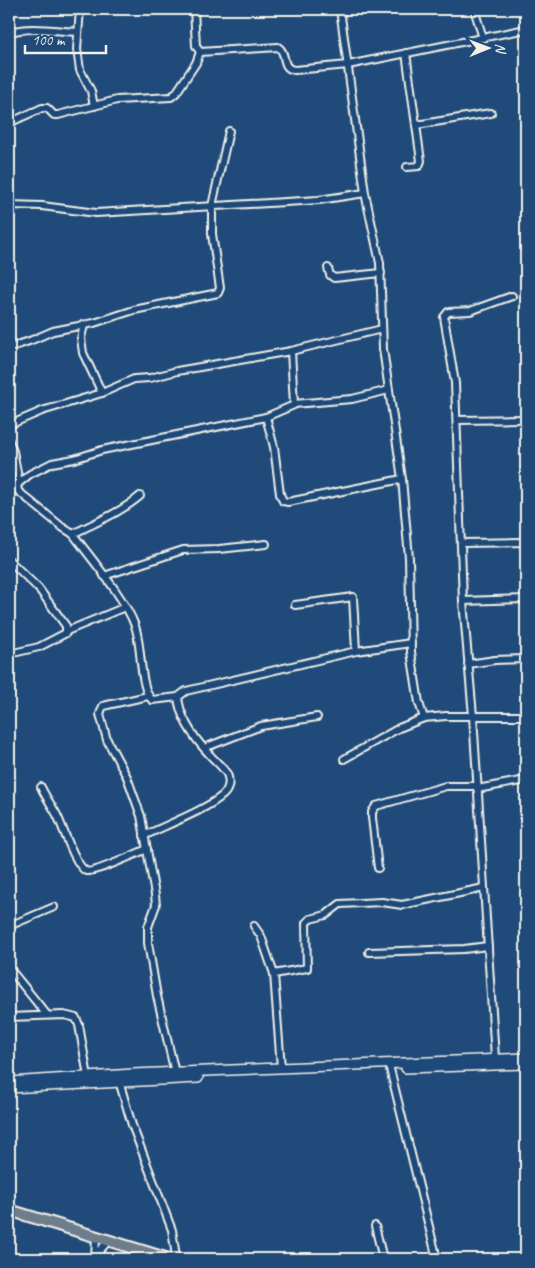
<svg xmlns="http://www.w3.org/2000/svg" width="535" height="1268" viewBox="0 0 535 1268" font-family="Caveat,sans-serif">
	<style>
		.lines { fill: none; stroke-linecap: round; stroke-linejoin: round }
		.minor-casing { stroke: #f4f1e8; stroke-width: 10 }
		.secondary-casing { stroke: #f4f1e8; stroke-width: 12 }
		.trunk-casing { stroke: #f4f1e8; stroke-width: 14 }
		.minor { stroke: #1f4a7a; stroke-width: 6 }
		.secondary { stroke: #1f4a7a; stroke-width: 9 }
		.trunk { stroke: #6d7d8c; stroke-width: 10 }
	</style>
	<rect width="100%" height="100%" fill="#1f4a7a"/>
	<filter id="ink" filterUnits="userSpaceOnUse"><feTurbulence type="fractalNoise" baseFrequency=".02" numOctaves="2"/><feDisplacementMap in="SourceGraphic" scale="10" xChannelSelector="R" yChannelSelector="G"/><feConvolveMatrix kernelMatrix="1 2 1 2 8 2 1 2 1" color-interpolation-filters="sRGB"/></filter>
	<g filter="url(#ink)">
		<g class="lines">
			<g class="minor-casing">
				<g id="minor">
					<path d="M 80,9 L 77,49 L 80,70 L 91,91 L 94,106"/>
					<path d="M 194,9 L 196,46 L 200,52"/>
					<path d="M 340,9 L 365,193 L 380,263 L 383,349 L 402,479 L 409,558 L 411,652 L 419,703 L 424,718 L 446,716 L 526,716"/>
					<path d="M 474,9 L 483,38"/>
					<path d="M 9,33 C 26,25 58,31 77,32"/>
					<path d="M 406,53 L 421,161 L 419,166 L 407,167"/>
					<path d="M 9,123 L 42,108 L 47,108 L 54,115 L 58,115 L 117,100 L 171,97 L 176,93 L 196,63 L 200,52 L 278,47 C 288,53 280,69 295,70 L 348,65 L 526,29"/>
					<path d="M 416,125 L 491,113"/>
					<path d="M 9,205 L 42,206 L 96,213 L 319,200 L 365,193"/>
					<path d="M 328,268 L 330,275 L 334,278 L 381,273"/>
					<path d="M 84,325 L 81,338 L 83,353 L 102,393"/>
					<path d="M 9,348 L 32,340 L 53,331 L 94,323 L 134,310 L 218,293 L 220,288 L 212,234 L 212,206 L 229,131"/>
					<path d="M 291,351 L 294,405 L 266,417 L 274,447 L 280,494 L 283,501 L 288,502 L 402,479"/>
					<path d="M 294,404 L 352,399 L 389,390"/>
					<path d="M 457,420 L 526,419"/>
					<path d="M 9,425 L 42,411 L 102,393 L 134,379 L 150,378 L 177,371 L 291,351 L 382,329"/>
					<path d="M 9,441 L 13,451 L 19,483"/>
					<path d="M 17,484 L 18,491 L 62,527 L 73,534 C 92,560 125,598 135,626 C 142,644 139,688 152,700 L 178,697 L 186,691 L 356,651 L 411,643"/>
					<path d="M 9,491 L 30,474 L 52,463 L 74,459 L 102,450 L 266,417"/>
					<path d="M 73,534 C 96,522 120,513 140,496"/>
					<path d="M 462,543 L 526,542"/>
					<path d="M 9,560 L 39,589 L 66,626 L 66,633 L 39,647 L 9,654"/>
					<path d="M 104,576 L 183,550 L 219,549 L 266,544"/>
					<path d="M 463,601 L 526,599"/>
					<path d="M 295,605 L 353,597 L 356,651"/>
					<path d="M 67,631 L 125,607"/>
					<path d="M 468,664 L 495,660 L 526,659"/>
					<path d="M 148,696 L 103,706 L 100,714 L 107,740 L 127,777 L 141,816 L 155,895 L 156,905 L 148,927 L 148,943 L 157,996 L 175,1073"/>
					<path d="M 204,748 L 261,726 L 317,717"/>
					<path d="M 344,759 L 399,728 L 424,718"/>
					<path d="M 41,787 C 46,798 53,807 58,817 C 63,828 76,867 86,871 C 92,874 138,853 147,849"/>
					<path d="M 477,789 L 526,780"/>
					<path d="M 144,836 C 166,825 206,810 223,795 C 229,790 230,781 227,774 C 222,766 215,761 209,754 C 194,738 180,719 178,697"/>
					<path d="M 378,868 L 372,818 L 372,812 L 376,806 L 446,786 L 477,786"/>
					<path d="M 9,926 L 54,907"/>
					<path d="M 254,926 L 261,936 L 274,974 L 281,1068"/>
					<path d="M 369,952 L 464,949 L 488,946"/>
					<path d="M 9,968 L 47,1015"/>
					<path d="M 274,974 L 307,968 L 306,923 L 310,919 L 326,915 L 340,904 L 382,902 L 402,905 L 484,888"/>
					<path d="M 9,1017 L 64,1015 L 76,1018 L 79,1025 L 88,1077"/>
					<path d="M 495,1058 L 473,716 L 463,601 L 455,383 L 444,317 L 448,312 L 470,311 L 512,296"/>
					<path d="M 390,1069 L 437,1259"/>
					<path d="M 119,1081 L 132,1125 L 172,1230 L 175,1250 L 175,1259"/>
					<path d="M 375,1226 L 383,1259"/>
					<path d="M 96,1255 L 109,1240"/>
					<path d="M 95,1259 L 96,1236"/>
				</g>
			</g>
			<g class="secondary-casing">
				<g id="secondary">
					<path d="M 406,1068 L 526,1064"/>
					<path d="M 9,1082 L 133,1074 L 526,1058"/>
					<path d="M 9,1088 L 198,1078"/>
				</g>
			</g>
			<g class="trunk-casing">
				<path id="trunk" d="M 9,1210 L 169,1259"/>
			</g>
			<use href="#minor" class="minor"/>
			<use href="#secondary" class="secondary"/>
			<use href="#trunk" class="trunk"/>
		</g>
	</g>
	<rect width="535" height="1268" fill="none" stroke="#1f4a7a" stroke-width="30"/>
	<rect x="15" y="15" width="505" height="1238" fill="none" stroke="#f4f1e8" stroke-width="2" filter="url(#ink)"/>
	<g transform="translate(488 48) rotate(89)" stroke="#1f4a7a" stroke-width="4" paint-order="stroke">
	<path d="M0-4L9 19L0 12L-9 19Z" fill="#f4f1e8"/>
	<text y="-8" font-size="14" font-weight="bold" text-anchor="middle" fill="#f4f1e8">N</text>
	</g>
	<path d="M25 45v8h81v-8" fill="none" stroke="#f4f1e8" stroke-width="2.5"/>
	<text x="32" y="45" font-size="15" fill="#f4f1e8" stroke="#1f4a7a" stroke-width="4" paint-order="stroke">100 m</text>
</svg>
